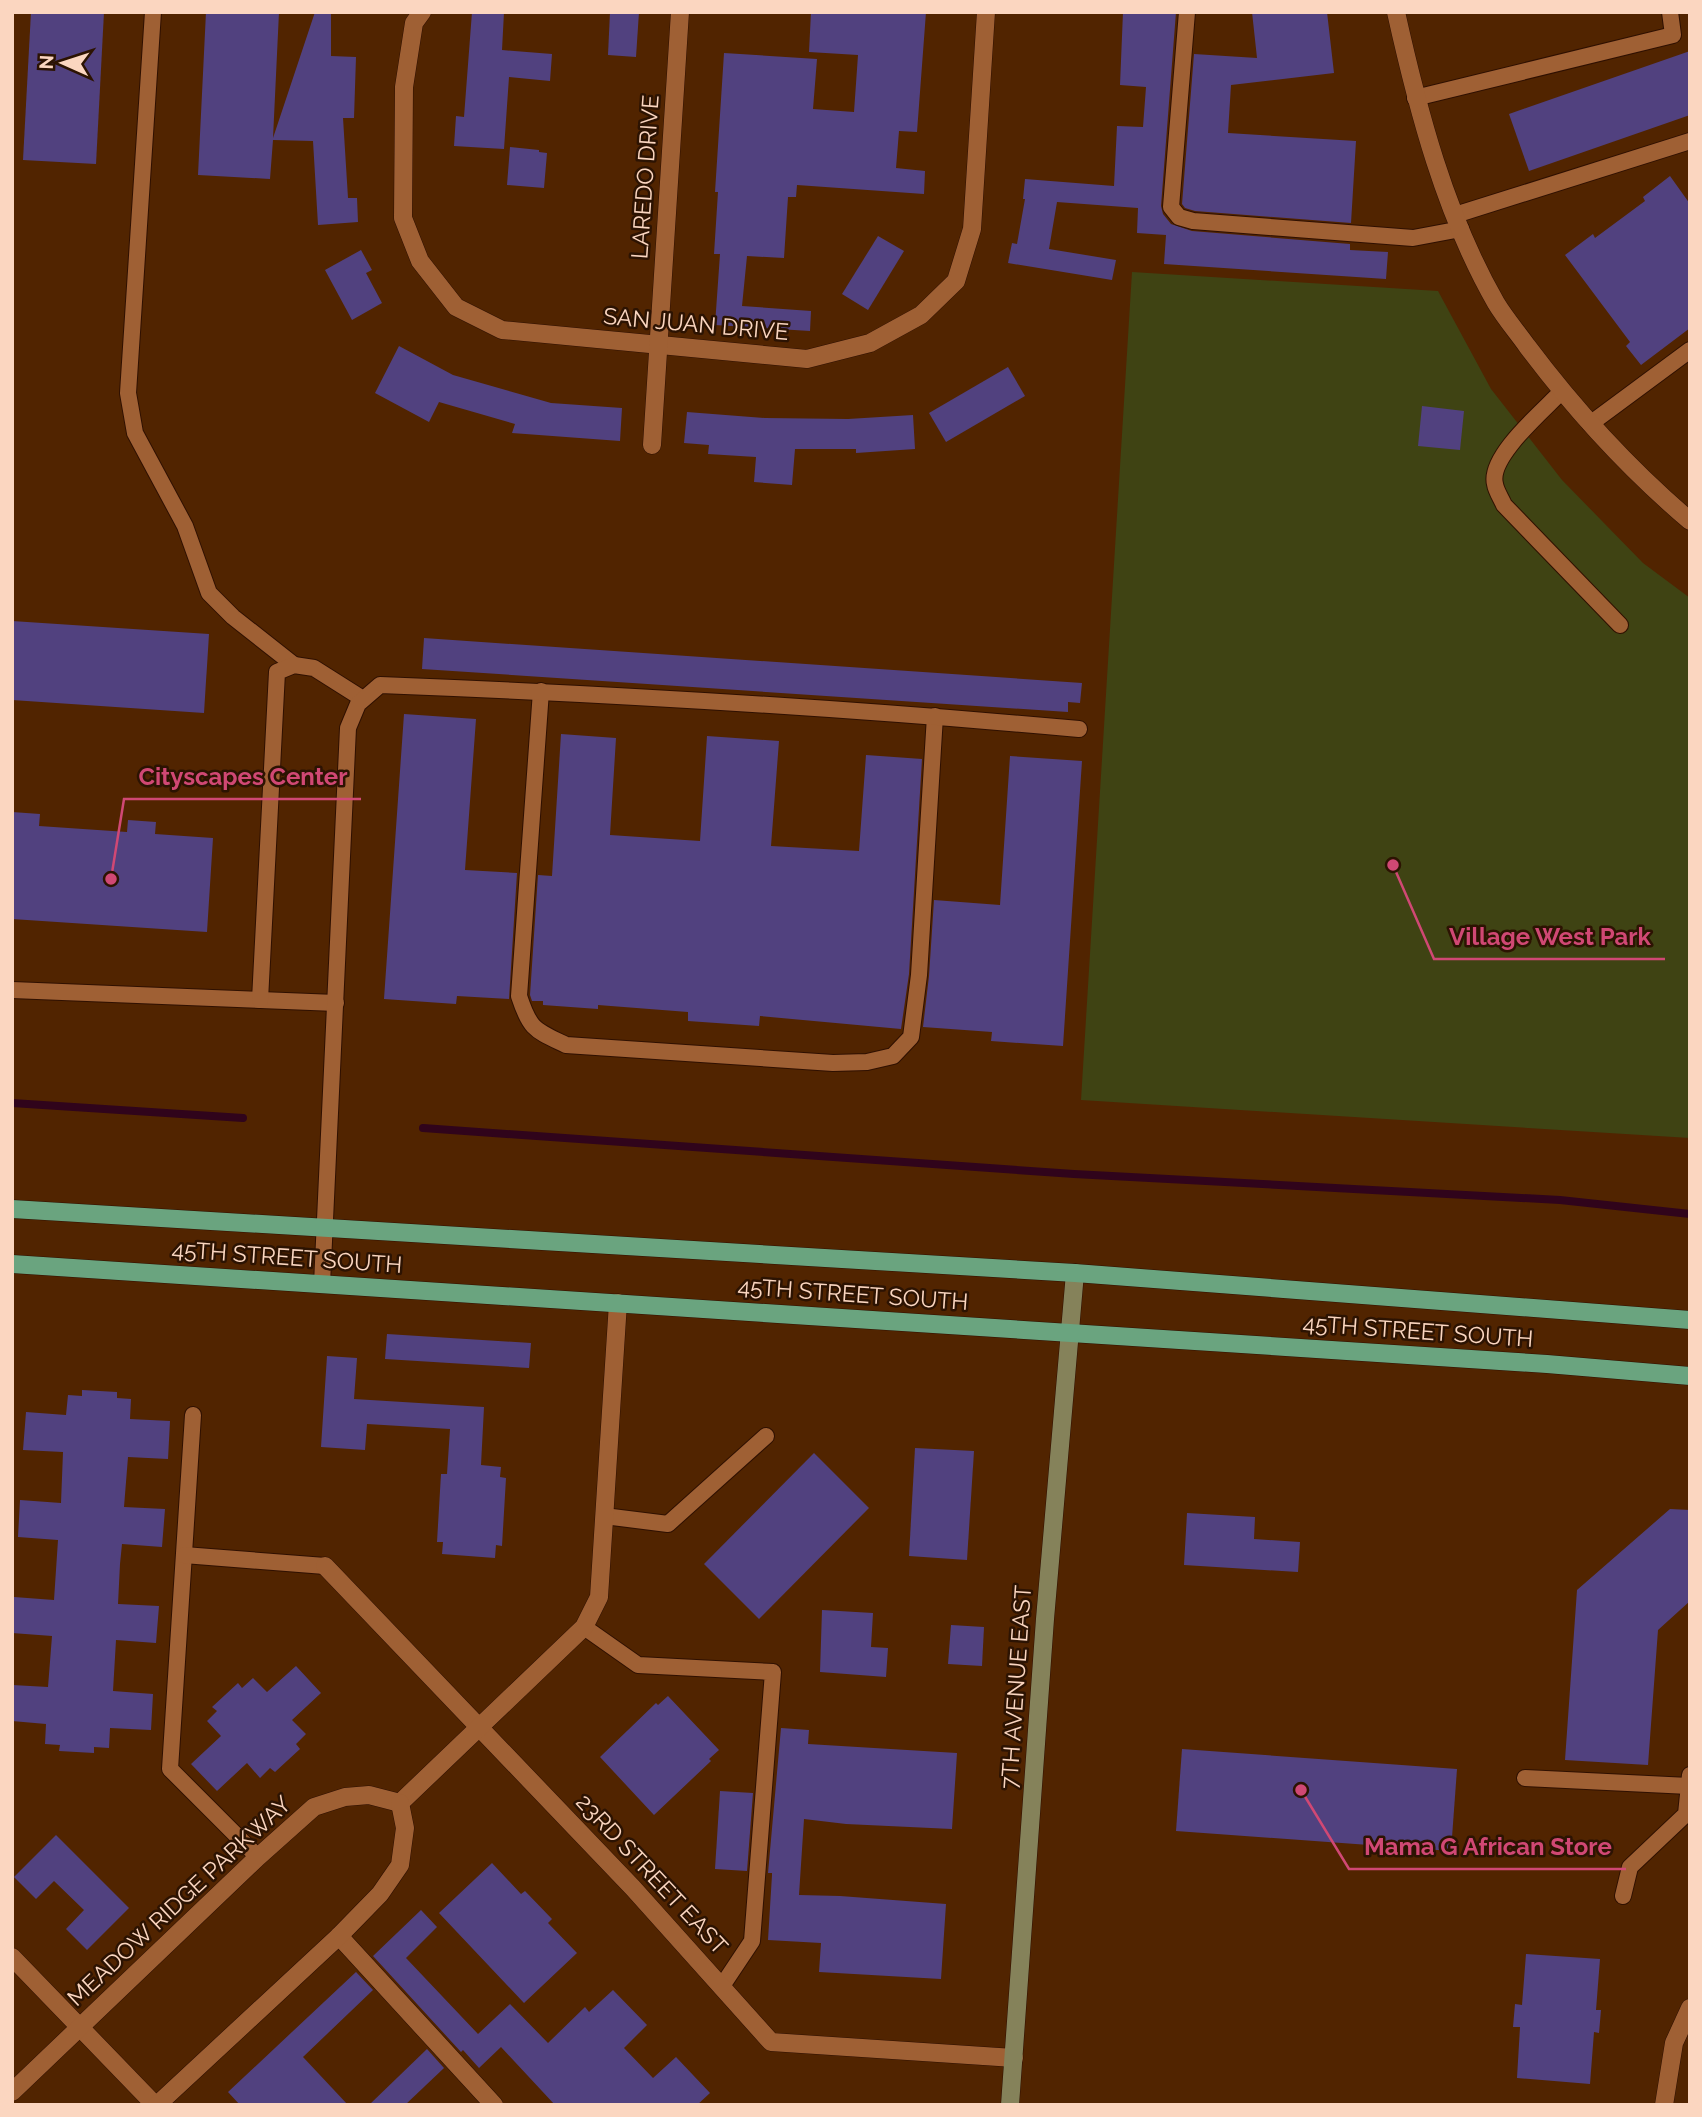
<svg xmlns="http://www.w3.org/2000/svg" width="1702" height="2117" viewBox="0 0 1702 2117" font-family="Raleway,sans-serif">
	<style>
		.green { fill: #3f4313 }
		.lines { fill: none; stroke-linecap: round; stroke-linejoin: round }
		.stream { stroke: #30041b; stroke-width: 8 }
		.building { fill: #51417f }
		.lane-casing { stroke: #2f1000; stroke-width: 18 }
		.street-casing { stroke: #2f1000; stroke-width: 19 }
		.secondary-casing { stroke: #2f1000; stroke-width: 19 }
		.primary-casing { stroke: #2f1000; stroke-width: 19 }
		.lane { stroke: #9f6034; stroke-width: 16 }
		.street { stroke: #9f6034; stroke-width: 18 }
		.secondary { stroke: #85825a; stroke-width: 18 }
		.primary { stroke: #6aa47f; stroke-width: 18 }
		.labels { text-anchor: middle; stroke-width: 5; stroke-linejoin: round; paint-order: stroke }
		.street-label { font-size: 23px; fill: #fbd6c0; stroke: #2c1302 }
		.leader { fill: none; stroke: #d04874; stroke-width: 2.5 }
		.callout-dot { fill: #d04874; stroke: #2c1302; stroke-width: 2.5 }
		.callout-label { font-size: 24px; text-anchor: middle; font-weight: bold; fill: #d04874; stroke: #2c1302; stroke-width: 5; stroke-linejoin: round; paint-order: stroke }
	</style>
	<rect width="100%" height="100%" fill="#512400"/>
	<path class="green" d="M 1132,272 L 1438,291 L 1491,389 L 1562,480 L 1643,563 L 1690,598 L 1690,1138 L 1081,1100 Z"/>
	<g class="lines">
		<g class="stream">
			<path d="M 12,1103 L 243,1118"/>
			<path d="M 423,1128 L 1074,1174 L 1560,1200 L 1690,1214"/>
		</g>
	</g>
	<g class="building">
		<path d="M 31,12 L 104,12 L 96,164 L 23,160 Z"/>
		<path d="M 206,12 L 279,12 L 273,138 L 315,12 L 331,12 L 331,56 L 356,57 L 354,118 L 343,118 L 348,198 L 357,198 L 358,222 L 318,225 L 313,141 L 273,140 L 270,179 L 198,175 Z"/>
		<path d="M 472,12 L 504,12 L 502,50 L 552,54 L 550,81 L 509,77 L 504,149 L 454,146 L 456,116 L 464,117 Z"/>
		<path d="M 610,12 L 639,12 L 636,57 L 608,55 Z"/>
		<path d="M 811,12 L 926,12 L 917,132 L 899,131 L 896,168 L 925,171 L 924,194 L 797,185 L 796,197 L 788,197 L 784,258 L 747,256 L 742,306 L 811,311 L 810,331 L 715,325 L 720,254 L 714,254 L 718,192 L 715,192 L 724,53 L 817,59 L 813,109 L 854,112 L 858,55 L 809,52 Z"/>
		<path d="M 1123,12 L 1176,12 L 1161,206 L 1163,214 L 1171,224 L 1192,231 L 1350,244 L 1350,250 L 1388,252 L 1386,279 L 1164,264 L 1166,235 L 1137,233 L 1138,208 L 1057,202 L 1049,249 L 1116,260 L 1112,280 L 1008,263 L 1012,243 L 1017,244 L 1025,199 L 1023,199 L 1025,179 L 1114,186 L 1117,126 L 1143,127 L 1146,87 L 1120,85 Z"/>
		<path d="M 1252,12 L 1327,12 L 1334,73 L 1231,85 L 1228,133 L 1356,141 L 1351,223 L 1195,211 L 1185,208 L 1182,204 L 1194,54 L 1257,58 Z"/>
		<path d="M 1690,51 L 1690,115 L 1529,171 L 1509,114 Z"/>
		<path d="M 510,147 L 539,150 L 539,152 L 547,153 L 544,188 L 507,185 Z"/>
		<path d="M 1670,176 L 1690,204 L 1690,328 L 1641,365 L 1626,346 L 1630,342 L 1565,255 L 1593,234 L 1595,238 L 1645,201 L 1643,197 Z"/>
		<path d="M 878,236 L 904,251 L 868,310 L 842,294 Z"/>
		<path d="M 361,250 L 372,270 L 366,273 L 382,303 L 352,320 L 325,270 Z"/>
		<path d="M 399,346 L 453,375 L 551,403 L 622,408 L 620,441 L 512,433 L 515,424 L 439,402 L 429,422 L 375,393 Z"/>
		<path d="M 1008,367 L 1025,396 L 946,442 L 929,413 Z"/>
		<path d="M 1422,406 L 1464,411 L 1460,450 L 1418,446 Z"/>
		<path d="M 687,412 L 765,418 L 848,419 L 913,415 L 915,449 L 856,453 L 856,449 L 795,449 L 792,485 L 754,482 L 756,457 L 708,454 L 709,445 L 684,443 Z"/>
		<path d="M 12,621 L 209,634 L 204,713 L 12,700 Z"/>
		<path d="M 424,638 L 1082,683 L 1080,703 L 1068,702 L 1068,712 L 422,669 Z"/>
		<path d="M 404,714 L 476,719 L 465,870 L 517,873 L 509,999 L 457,996 L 456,1004 L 384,999 Z"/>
		<path d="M 561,734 L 616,738 L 610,835 L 700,841 L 707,736 L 779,741 L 771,846 L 859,851 L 866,755 L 922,759 L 909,974 L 901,1029 L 760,1016 L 759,1026 L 688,1021 L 688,1012 L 598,1005 L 598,1009 L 543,1005 L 543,1001 L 532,1001 L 530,995 L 538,875 L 552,876 Z"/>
		<path d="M 1010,756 L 1082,761 L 1063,1046 L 991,1041 L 992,1032 L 923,1027 L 929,976 L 934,900 L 1000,905 Z"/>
		<path d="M 12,812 L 40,814 L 39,826 L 127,832 L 128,820 L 156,822 L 155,834 L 213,838 L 207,932 L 12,919 Z"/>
		<path d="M 387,1334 L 531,1343 L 529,1368 L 385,1359 Z"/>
		<path d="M 327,1356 L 357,1358 L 354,1399 L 484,1407 L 481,1465 L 501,1467 L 500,1477 L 506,1478 L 502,1546 L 496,1545 L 495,1558 L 442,1554 L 443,1542 L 437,1542 L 441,1474 L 447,1474 L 450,1429 L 367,1424 L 365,1450 L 321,1447 Z"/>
		<path d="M 82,1390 L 117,1392 L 117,1398 L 131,1399 L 130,1419 L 170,1421 L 168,1459 L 128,1457 L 124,1507 L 165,1509 L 162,1547 L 122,1544 L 120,1564 L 118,1604 L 159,1606 L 156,1643 L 116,1640 L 113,1691 L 153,1694 L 151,1730 L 110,1728 L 109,1748 L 94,1747 L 94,1753 L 59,1751 L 60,1745 L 45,1744 L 46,1724 L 12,1721 L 12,1685 L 48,1687 L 52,1636 L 12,1633 L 14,1597 L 54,1600 L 58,1540 L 18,1537 L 20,1500 L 61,1503 L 63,1452 L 23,1450 L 26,1412 L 66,1415 L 68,1395 L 82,1396 Z"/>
		<path d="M 915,1448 L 974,1451 L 967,1560 L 909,1556 Z"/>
		<path d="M 814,1453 L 869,1508 L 759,1619 L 704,1564 Z"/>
		<path d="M 1670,1509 L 1690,1510 L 1690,1601 L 1658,1630 L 1648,1765 L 1565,1760 L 1577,1590 Z"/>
		<path d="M 1187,1513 L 1255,1517 L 1254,1539 L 1300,1542 L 1298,1572 L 1184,1565 Z"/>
		<path d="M 822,1610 L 873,1613 L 871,1647 L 888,1648 L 886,1677 L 820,1672 Z"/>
		<path d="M 951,1625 L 984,1627 L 982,1666 L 948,1664 Z"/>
		<path d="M 296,1666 L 321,1693 L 292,1720 L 306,1734 L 296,1744 L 300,1749 L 275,1772 L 270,1768 L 260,1778 L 247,1763 L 217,1791 L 191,1764 L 221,1736 L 207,1721 L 217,1711 L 212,1707 L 238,1683 L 242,1688 L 253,1678 L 267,1692 Z"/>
		<path d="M 668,1696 L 719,1750 L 709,1759 L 711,1761 L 654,1815 L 600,1757 L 656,1703 L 658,1705 Z"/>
		<path d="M 781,1728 L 809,1730 L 808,1744 L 957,1753 L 952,1829 L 846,1824 L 804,1819 L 799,1895 L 840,1896 L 946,1904 L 941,1979 L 819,1972 L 821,1943 L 768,1940 L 772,1875 L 772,1873 L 768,1873 Z"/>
		<path d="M 1182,1749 L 1457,1769 L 1451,1851 L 1176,1831 Z"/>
		<path d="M 720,1791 L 753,1793 L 747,1871 L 715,1869 Z"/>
		<path d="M 56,1835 L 129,1908 L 87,1950 L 66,1929 L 84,1910 L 54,1881 L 36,1899 L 14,1877 Z"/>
		<path d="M 492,1863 L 521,1894 L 525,1891 L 552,1919 L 548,1923 L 577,1953 L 524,2003 L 439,1913 Z"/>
		<path d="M 421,1910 L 437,1927 L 406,1958 L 478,2034 L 510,2004 L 548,2043 L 585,2007 L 589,2012 L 613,1990 L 647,2025 L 624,2048 L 653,2078 L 676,2057 L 710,2093 L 697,2105 L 555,2105 L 501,2047 L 479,2068 L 463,2050 L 461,2052 L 373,1956 Z"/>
		<path d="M 1526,1954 L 1600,1959 L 1596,2010 L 1601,2010 L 1599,2033 L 1594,2032 L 1590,2084 L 1517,2078 L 1520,2027 L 1513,2027 L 1515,2004 L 1522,2005 Z"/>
		<path d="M 356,1972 L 373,1990 L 303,2057 L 348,2105 L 240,2105 L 228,2092 Z"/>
		<path d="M 427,2049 L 444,2068 L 405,2105 L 369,2105 Z"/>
	</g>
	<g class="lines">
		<g class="lane-casing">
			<g id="lane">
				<path d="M 153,12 L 128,393 L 135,433 L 185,526 L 209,593 L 233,617 L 294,665"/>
				<path d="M 1187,12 L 1171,207 L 1179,217 L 1193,221 L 1413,238 L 1461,229"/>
				<path d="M 1415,98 L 1673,35 L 1670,12"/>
				<path d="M 1455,215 L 1690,141"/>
				<path d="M 1561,392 C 1543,411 1488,457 1495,484 C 1496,491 1501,498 1504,505 L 1620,625"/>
				<path d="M 1590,424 L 1690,350"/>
				<path d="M 541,691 L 519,996 C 530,1030 535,1030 566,1045 L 833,1063 L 867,1062 L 893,1056 L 911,1037 L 919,975 L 935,716"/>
				<path d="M 12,990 L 336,1003"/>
				<path d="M 260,1000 L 277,672 L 294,665 L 314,668 L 363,699"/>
				<path d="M 322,1284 L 348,728 L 358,704 L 380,685 C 613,694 846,708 1079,729"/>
				<path d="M 193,1415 L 170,1769 L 258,1857"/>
				<path d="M 604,1516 L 668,1524 L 766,1436"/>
				<path d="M 184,1555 L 325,1566"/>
				<path d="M 584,1627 L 638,1665 L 773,1672 L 752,1941 L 722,1986"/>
				<path d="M 1525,1778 L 1689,1786"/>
				<path d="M 1623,1896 L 1630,1867 L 1686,1814 L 1690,1775"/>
			</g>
		</g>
		<g class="street-casing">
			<g id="street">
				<path d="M 422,12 L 414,23 L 404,87 L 403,218 L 420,261 L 456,307 L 502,330 L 807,359 L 870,343 L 921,315 L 956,281 L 972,229 L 986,12"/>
				<path d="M 1396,12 C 1418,111 1445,214 1496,303 C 1505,318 1517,332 1527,346 C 1575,410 1629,469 1690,521"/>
				<path d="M 652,445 L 680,12"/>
				<path d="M 325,1566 L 633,1888 L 771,2042 L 1014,2058"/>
				<path d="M 400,1803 L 584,1627 L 599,1597 L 618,1303"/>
				<path d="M 339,1936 L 494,2105"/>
				<path d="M 12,1957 L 155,2105"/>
				<path d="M 12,2092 L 258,1857 L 314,1807 L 345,1797 L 369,1795 L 400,1803"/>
				<path d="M 157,2105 L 339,1936 L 380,1894 L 400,1865 L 405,1828 L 400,1803"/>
				<path d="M 1664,2105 L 1674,2043 L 1690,2008"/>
			</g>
		</g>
		<g class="secondary-casing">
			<path id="secondary" d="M 1010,2105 L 1045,1619 L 1075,1273"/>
		</g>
		<g class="primary-casing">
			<g id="primary">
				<path d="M 12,1209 L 1075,1273 L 1690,1320"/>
				<path d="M 12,1264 L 1547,1364 L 1690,1376"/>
			</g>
		</g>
		<use href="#lane" class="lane"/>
		<use href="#street" class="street"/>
		<use href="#secondary" class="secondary"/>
		<use href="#primary" class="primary"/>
	</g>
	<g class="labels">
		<g class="street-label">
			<text transform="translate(645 177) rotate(-86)" y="8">LAREDO DRIVE</text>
			<text transform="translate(696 324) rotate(5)" y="8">SAN JUAN DRIVE</text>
			<text transform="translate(287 1257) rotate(4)" y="8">45TH STREET SOUTH</text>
			<text transform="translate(853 1294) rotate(4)" y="8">45TH STREET SOUTH</text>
			<text transform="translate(1418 1331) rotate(4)" y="8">45TH STREET SOUTH</text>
			<text transform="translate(1016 1687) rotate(-86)" y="8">7TH AVENUE EAST</text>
			<text transform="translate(652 1874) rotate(47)" y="8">23RD STREET EAST</text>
			<text transform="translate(179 1901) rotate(-43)" y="8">MEADOW RIDGE PARKWAY</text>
		</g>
	</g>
	<path class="leader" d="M111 879L124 799H361M1393 865L1434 959H1665M1301 1790L1349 1869H1626"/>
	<g class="callout-dot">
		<circle cx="111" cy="879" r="7"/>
		<circle cx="1393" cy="865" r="7"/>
		<circle cx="1301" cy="1790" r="7"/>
	</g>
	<g class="callout-label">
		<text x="243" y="785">Cityscapes Center</text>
		<text x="1550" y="945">Village West Park</text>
		<text x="1488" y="1855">Mama G African Store</text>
	</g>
	<rect width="1702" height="2117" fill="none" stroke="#fbd6c0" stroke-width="28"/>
	<g transform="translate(63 63) rotate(273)" stroke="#2c1302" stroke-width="5" paint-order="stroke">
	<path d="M0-5L12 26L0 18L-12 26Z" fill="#fbd6c0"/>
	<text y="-10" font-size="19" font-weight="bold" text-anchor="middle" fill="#fbd6c0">N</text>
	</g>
</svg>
